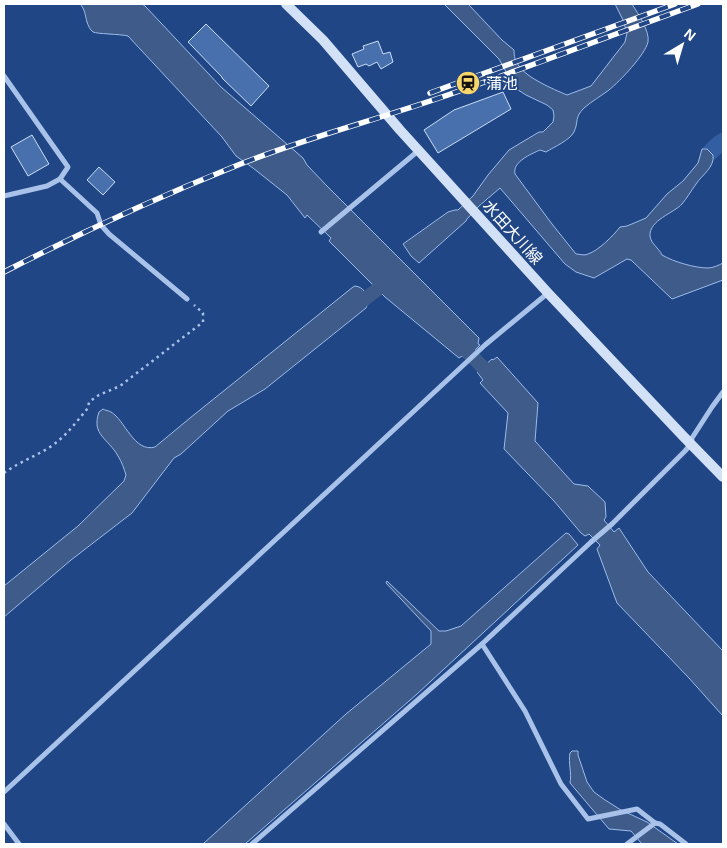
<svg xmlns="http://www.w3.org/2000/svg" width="727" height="848" viewBox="0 0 727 848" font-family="Arial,'Noto Sans JP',sans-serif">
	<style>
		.green { fill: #335fa2 }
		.water { fill: #3e5b89; stroke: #9bbceb }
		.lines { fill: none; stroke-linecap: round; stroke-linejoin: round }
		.canal { stroke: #3e5b89; stroke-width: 14 }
		.building { fill: #4870ad; stroke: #ccddf7 }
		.path { stroke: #a8c2e9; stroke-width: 2.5; stroke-dasharray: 2.5 4; stroke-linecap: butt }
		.street { stroke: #a8c2e9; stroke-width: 5 }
		.secondary { stroke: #d3e1f7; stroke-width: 10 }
		.rail-casing { stroke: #fff; stroke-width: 5.5 }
		.rail { stroke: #204685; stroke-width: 4; stroke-dasharray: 11; stroke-linecap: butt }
		.labels { text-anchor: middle; stroke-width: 4; stroke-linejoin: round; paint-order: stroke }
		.poi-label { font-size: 16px; fill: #fff; stroke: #204685; text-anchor: start }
		.street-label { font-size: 16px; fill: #fff; stroke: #204685 }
	</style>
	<rect width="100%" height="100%" fill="#204685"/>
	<path class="green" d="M 723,132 L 723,152 L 714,160 L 713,155 L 706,148 L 702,149 C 708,142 714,136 723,132 Z"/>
	<g class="water">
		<path d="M 80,4 L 142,4 L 145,6 L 221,87 L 303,158 L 307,165 L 326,185 L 479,338 L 478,344 L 480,345 L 466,359 L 462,356 L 459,358 L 385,297 L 329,241 L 331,238 L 307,215 L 305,218 L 287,195 L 253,168 L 236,156 L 222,137 L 128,36 C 120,34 97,34 93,32 C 90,30 88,25 87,22 C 85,15 85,9 80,4 Z"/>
		<path d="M 444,4 L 468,4 L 502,40 L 514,50 C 514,56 515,61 519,66 C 527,78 553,89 567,95 L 591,86 L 625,42 L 627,33 L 623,20 L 615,4 L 632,4 C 638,14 650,31 648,42 C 645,55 620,81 609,90 C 601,96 592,101 584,108 C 574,118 579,121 574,132 C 570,140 554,147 546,152 L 540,150 C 531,154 512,162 515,174 L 552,224 L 576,254 C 580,254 584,256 588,254 C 598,251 614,235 620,227 L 627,226 L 646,218 L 667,194 L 683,181 L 698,163 L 702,149 L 707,149 L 713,155 C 715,167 702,175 696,184 C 691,191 687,198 682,204 C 674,213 649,220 650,236 C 651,244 659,248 662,255 C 674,262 695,268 708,268 C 713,268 719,265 723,263 L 723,280 L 672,299 L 631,260 L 627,259 L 594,278 L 576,272 L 565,264 L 500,188 L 479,206 L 467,219 L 466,221 L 419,263 L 411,256 L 403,244 L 448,212 L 455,210 L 458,210 L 473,196 L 488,175 L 509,150 L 539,132 L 543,132 L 553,122 L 554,116 L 553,110 L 547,105 L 526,95 L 515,88 L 499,59 Z"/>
		<path d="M 355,286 C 364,287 366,294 369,301 L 366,308 L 265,389 L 228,411 L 181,454 L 174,458 L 132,513 L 71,560 L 4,617 L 4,586 L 78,526 L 124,481 L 126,475 C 124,469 122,462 118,456 C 108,438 91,435 99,412 L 103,409 C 104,410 110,411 111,412 C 125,420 134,453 155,447 L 190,418 L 353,287 Z"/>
		<path d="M 497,357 L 538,403 L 535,441 L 574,484 L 588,486 L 605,502 L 606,517 L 604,520 L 614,532 L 619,528 L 648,572 L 723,651 L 723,716 L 688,677 L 617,603 L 597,549 L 600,545 L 589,534 L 585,536 L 581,533 L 554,501 L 504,449 L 508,413 L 480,383 L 483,380 L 477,372 L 492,359 L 493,360 Z"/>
		<path d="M 566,533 L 569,534 L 578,545 L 417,694 L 245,844 L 203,844 L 346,714 L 431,644 L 431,631 L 386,583 L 387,581 L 439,631 L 446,631 L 461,626 Z"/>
		<path d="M 572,751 L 578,751 L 578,755 L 587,782 L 594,792 L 605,800 L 621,810 L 647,822 L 678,844 L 642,844 L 631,831 L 609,829 L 570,783 C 572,773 568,763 570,753 Z"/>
	</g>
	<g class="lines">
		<g class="canal">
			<path d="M 353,308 L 391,279"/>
			<path d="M 462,346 L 496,381"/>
		</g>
	</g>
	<g class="building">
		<path d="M 206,24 L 269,86 L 251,106 L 222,78 L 222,77 L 188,42 Z"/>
		<path d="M 378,41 L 383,54 L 390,52 L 393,62 L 381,69 L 377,62 L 369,66 L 366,64 L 358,67 L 352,54 L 364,49 L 363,46 Z"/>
		<path d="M 503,92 L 511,109 L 438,153 L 424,130 L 454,110 Z"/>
		<path d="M 32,135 L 49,164 L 28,176 L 11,147 Z"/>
		<path d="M 99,167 L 115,182 L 103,195 L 87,180 Z"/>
	</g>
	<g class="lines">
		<path class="path" d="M 4,473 C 19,462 37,456 53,445 C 67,435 77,421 88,408 L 89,402 L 99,395 L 120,386 L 203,322 L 203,313 L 194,305"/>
		<g class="street">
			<path d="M 4,76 L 68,167 L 60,179 L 47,186 L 4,196"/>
			<path d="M 60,179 L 97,213 L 101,225 L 109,234 L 187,299"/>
			<path d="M 321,232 L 418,151"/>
			<path d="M 482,644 L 525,711 L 561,784 L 588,819 L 637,809 L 655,823 L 660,824 L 686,844"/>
			<path d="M 4,792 L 485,345 L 548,293"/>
			<path d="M 4,824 L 19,844"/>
			<path d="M 252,844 L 482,644 L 591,542 L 612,524 L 685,451 L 691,444 L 692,438 L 712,407 L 723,392"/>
			<path d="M 627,844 L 655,823"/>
		</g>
		<path class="secondary" d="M 286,4 L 323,40 L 400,130 L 548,293 L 683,436 L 723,477"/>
		<g class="rail-casing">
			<g id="rail">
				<path d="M 430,93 L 675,4"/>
				<path d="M 4,272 C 80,233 158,197 238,165 C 303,139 372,121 439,98 C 526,68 612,35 698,4"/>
			</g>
		</g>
		<use href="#rail" class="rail"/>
	</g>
	<defs>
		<g id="station-disc" transform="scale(1.25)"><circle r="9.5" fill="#f7d568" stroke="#204685"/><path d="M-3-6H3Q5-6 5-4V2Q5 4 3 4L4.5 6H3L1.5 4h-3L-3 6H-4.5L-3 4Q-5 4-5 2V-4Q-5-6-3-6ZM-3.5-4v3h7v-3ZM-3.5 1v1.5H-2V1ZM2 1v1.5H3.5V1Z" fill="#111"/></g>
	</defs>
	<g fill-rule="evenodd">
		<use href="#station-disc" x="468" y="83"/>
	</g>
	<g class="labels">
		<g class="poi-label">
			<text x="486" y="89">蒲池</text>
		</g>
		<g class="street-label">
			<text transform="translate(513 232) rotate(48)" y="6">水田大川線</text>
		</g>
	</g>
	<rect width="727" height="848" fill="none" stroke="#ffffff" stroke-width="10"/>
	<g transform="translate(682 45) rotate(38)" stroke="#204685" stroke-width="4" paint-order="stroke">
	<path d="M0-4L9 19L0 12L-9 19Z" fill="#ffffff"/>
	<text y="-8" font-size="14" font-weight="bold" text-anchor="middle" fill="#ffffff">N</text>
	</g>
</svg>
